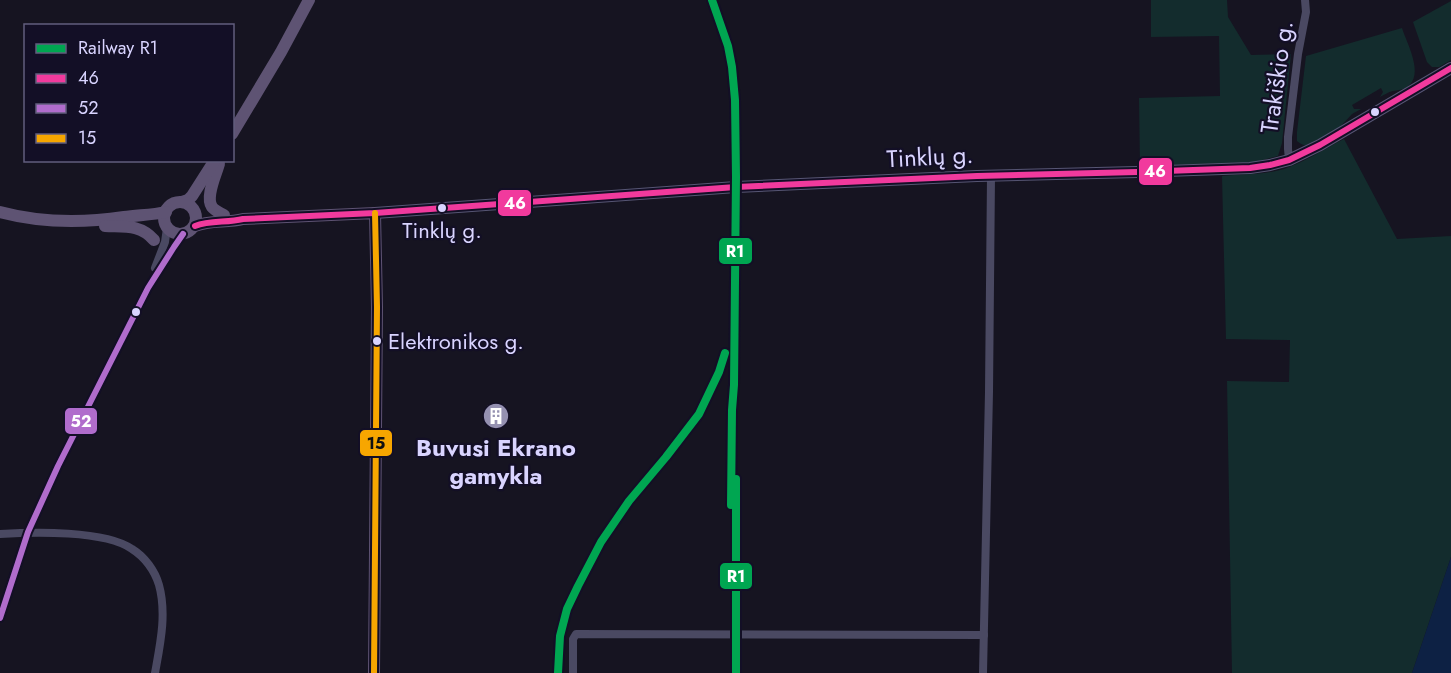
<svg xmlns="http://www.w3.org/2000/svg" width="1451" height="673" viewBox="0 0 1451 673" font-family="Jost,sans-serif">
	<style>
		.green { fill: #132c2d }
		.water { fill: #0d2144 }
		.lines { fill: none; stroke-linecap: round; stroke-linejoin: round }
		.street { stroke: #4a4962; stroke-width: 8 }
		.secondary { stroke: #575674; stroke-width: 12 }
		.primary { stroke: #5e5373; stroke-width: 12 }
		.bus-1-casing { stroke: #130f26; stroke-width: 10 }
		.bus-2-casing { stroke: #130f26; stroke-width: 10 }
		.bus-3-casing { stroke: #130f26; stroke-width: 10 }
		.bus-1 { stroke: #f13a9d; stroke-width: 6 }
		.bus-2 { stroke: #b06ccc; stroke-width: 6 }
		.bus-3 { stroke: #f7a600; stroke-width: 6 }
		.rail-1-casing { stroke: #130f26; stroke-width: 12 }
		.rail-1 { stroke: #00a651; stroke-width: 8 }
		.bus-dot { fill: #d9d4ff; stroke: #130f26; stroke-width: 2 }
		.labels { text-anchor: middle; stroke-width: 4.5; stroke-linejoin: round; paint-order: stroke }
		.bus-label { font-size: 22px; fill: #d9d4ff; stroke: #130f26 }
		.street-label { font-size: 24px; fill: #d9d4ff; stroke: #130f26 }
		.poi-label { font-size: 24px; font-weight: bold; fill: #d9d4ff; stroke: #130f26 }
		.line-badge { stroke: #130f26; stroke-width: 2 }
		.badge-label { font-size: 16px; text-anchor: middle; font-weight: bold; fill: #fff }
		.pale-badge-label { font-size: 16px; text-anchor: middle; font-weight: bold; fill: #111 }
	</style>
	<rect width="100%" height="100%" fill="#161421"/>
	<g class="green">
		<path d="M 1151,0 L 1227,0 L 1228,17 L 1251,55 L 1291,54 L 1282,143 L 1278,156 L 1255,162 L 1140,166 L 1139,98 L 1220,96 L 1219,36 L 1151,37 Z"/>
		<path d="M 1451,1 L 1451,60 L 1439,67 L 1432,67 L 1427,62 L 1413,22 Z"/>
		<path d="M 1402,28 C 1407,44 1425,75 1407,87 C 1403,90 1398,90 1393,91 C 1388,92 1384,95 1380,97 L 1383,92 L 1381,88 L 1352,105 L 1354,109 L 1361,109 L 1352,114 L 1339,128 L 1310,144 C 1304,146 1302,145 1297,141 L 1297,132 L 1306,56 Z"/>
		<path d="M 1344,139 L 1397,239 L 1451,236 L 1451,557 L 1412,673 L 1232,673 L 1227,381 L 1289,382 L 1290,340 L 1226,339 L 1222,176 C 1242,174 1264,175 1284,169 C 1305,162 1324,149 1344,139 Z"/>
	</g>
	<path class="water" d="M 1451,557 L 1451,673 L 1412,673 Z"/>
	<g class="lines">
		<g class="street">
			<path d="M 1289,160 L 1288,149 L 1288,137 L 1298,54 L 1306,12 L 1305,0"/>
			<path d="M 155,268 L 165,242 L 167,228"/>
			<path d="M 0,534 C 33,532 105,530 132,549 C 145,557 155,571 159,585 C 167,614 160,645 155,673"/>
			<path d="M 0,618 L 28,532 L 58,466 L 148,288 L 174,247 L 183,234"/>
			<path d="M 573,673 L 573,639 L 576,634 L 984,635"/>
			<path d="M 983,673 L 989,392 L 991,176"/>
		</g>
		<path class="secondary" d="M 375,213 L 736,187 L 977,176 L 1137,172 L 1250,168 L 1270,165 L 1289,160 L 1320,145 L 1451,68"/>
		<g class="primary">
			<path d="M 232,134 L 281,52 L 309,0"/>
			<path d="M 219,164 C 216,175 205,197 212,207 C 214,210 220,213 224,215"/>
			<path d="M 182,202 L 188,200 L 192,196 L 215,160"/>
			<circle cx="180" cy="218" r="16"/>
			<path d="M 0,212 C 41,223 83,223 124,217 C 138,215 152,215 166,212"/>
			<path d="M 105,226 C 124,227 140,224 154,240"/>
			<path d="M 195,226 C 210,220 227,223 243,219 L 375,213 L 377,307 L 374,673"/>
		</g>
		<g class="bus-1-casing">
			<path id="bus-1" d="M 195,226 C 210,220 227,223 243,219 L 375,213 L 736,187 L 977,176 L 1137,172 L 1250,168 L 1270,165 L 1289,160 L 1320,145 L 1451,68"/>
		</g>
		<g class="bus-2-casing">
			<path id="bus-2" d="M 0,618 L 28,532 L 58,466 L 148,288 L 174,247 L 183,234"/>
		</g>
		<g class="bus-3-casing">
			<path id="bus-3" d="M 374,673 L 377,307 L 375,213"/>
		</g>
		<use href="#bus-1" class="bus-1"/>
		<use href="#bus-2" class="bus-2"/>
		<use href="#bus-3" class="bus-3"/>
		<g class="rail-1-casing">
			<g id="rail-1">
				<path d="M 712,0 L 728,46 L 732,67 L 735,100 L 736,177 L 734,385 L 732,410 L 731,505"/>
				<path d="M 736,479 L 736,673"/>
				<path d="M 558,673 L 560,636 L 567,609 L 578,586 L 601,542 L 629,501 L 666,457 L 699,414 L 719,372 L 725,353"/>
			</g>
		</g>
		<use href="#rail-1" class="rail-1"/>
	</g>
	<defs>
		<g id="building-disc" transform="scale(1.35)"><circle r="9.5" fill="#9591b1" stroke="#130f26"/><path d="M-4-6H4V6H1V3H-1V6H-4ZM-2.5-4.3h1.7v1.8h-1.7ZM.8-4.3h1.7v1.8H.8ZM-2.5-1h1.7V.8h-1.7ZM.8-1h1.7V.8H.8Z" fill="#fff"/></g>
	</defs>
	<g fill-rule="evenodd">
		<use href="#building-disc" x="496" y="416"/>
	</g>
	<g class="bus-dot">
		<circle cx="1375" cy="112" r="5"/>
		<circle cx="442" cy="208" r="5"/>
		<circle cx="136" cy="312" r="5"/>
		<circle cx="377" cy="341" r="5"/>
	</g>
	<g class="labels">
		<g class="bus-label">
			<text x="442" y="238">Tinklų g.</text>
			<text x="388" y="349" text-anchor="start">Elektronikos g.</text>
		</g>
		<g class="street-label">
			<text transform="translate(1277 77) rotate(-82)" y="8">Trakiškio g.</text>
			<text transform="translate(930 157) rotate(-3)" y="8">Tinklų g.</text>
		</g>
		<g class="poi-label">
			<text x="496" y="456">Buvusi Ekrano<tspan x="496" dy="28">gamykla</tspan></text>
		</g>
	</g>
	<g class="line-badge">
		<rect x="1138" y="157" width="35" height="29" rx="6" fill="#f13a9d"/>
		<rect x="497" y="189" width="35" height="28" rx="6" fill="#f13a9d"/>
		<rect x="718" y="237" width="35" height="28" rx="6" fill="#00a651"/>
		<rect x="64" y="407" width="34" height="28" rx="6" fill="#b06ccc"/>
		<rect x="359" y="429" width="34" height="28" rx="6" fill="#f7a600"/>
		<rect x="719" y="562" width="34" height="28" rx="6" fill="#00a651"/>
	</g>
	<g class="badge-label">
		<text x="1155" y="177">46</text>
		<text x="515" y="209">46</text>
		<text x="735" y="257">R1</text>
		<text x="81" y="427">52</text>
		<text x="736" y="582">R1</text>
	</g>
	<g class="pale-badge-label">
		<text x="376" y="449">15</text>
	</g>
	<rect x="24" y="24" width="210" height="138" fill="#130f26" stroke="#625e7d" stroke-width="1.5"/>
	<rect x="36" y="44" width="30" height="9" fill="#00a651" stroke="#625e7d" stroke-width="1.5"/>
	<text x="78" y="54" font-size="18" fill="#d9d4ff">Railway R1</text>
	<rect x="36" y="74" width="30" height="9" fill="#f13a9d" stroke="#625e7d" stroke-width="1.5"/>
	<text x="78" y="84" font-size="18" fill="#d9d4ff">46</text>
	<rect x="36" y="104" width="30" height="9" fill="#b06ccc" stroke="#625e7d" stroke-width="1.5"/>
	<text x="78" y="114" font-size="18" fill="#d9d4ff">52</text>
	<rect x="36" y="134" width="30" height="9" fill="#f7a600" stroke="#625e7d" stroke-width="1.5"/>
	<text x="78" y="144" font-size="18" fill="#d9d4ff">15</text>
</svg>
